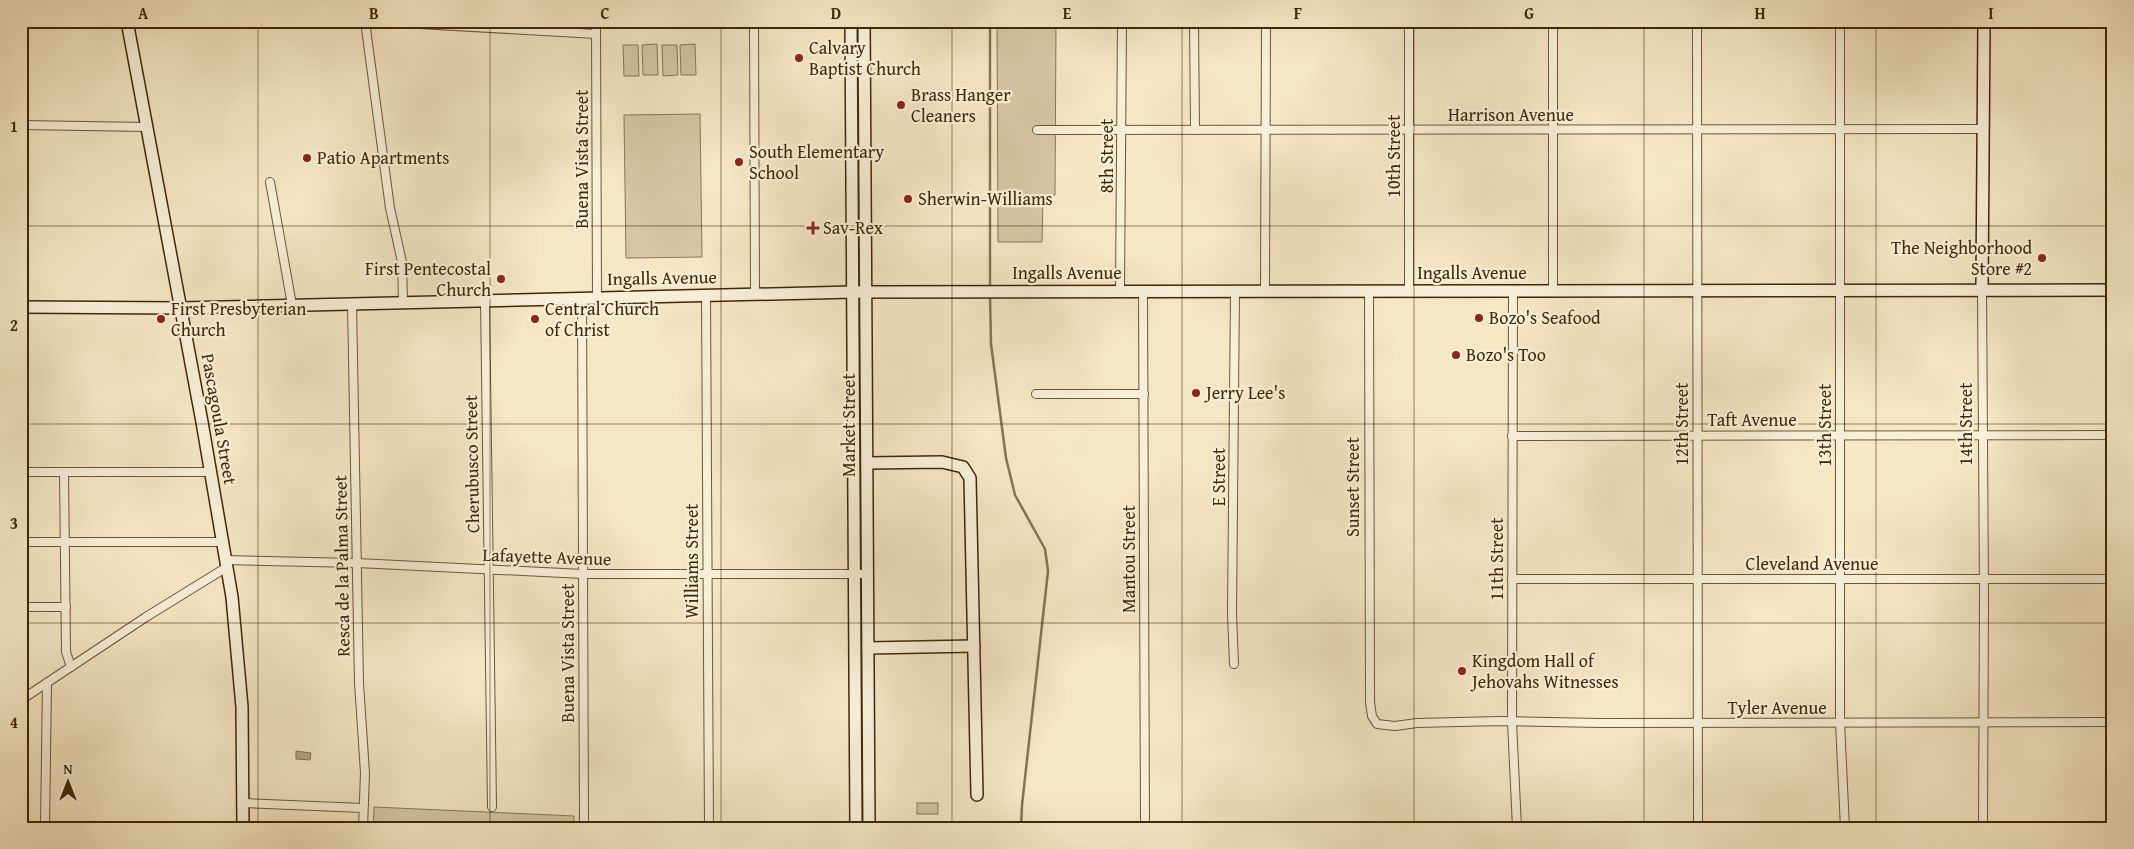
<svg xmlns="http://www.w3.org/2000/svg" width="2134" height="849" viewBox="0 0 2134 849" font-family="'Gentium Book Plus',serif">
	<style>
		.green { fill: #d6c6a4; stroke: #8b7654 }
		.water { fill: #b7a583; stroke: #877351 }
		.lines { fill: none; stroke-linecap: round; stroke-linejoin: round }
		.stream { stroke: #877351; stroke-width: 2.5 }
		.street-casing { stroke: #6d5735; stroke-width: 10 }
		.secondary-casing { stroke: #402705; stroke-width: 14 }
		.street { stroke: #f8efd9; stroke-width: 8 }
		.secondary { stroke: #f8efd9; stroke-width: 11 }
		.grid { fill: none; stroke: #402705; stroke-width: 1; stroke-opacity: 0.55 }
		.poi-dot { fill: #8f2418; stroke: #f8efd9; stroke-width: 2 }
		.labels { text-anchor: middle; stroke-width: 4.5; stroke-linejoin: round; paint-order: stroke }
		.poi-label { font-size: 18px; fill: #402705; stroke: #f8efd9; text-anchor: start }
		.street-label { font-size: 18px; fill: #402705; stroke: #f8efd9 }
		.neatline { fill: none; stroke: #402705; stroke-width: 2 }
		.grid-label { font-size: 16px; text-anchor: middle; font-weight: bold; fill: #402705 }
	</style>
	<rect width="100%" height="100%" fill="#f5e6c4"/>
	<filter id="stains"><feTurbulence type="fractalNoise" baseFrequency=".004" numOctaves="4"/><feColorMatrix values="0 0 0 0 .2 0 0 0 0 .09 0 0 0 0 .02 0 0 0 .5 -.17"/></filter>
	<radialGradient id="worn" r=".72"><stop offset=".6" stop-color="#630" stop-opacity="0"/><stop offset="1" stop-color="#630" stop-opacity=".3"/></radialGradient>
	<g class="green">
		<path d="M 997,21 L 1056,21 L 1055,195 L 1043,197 L 1042,242 L 998,242 Z"/>
		<path d="M 657,44 L 658,75 L 643,75 L 642,45 Z"/>
		<path d="M 695,44 L 696,75 L 681,75 L 680,45 Z"/>
		<path d="M 623,45 L 638,45 L 639,76 L 624,76 Z"/>
		<path d="M 662,45 L 677,45 L 678,75 L 663,76 Z"/>
		<path d="M 700,114 L 702,257 L 626,258 L 624,115 Z"/>
		<rect x="917" y="803" width="21" height="11"/>
		<path d="M 374,807 L 574,816 L 574,828 L 373,828 Z"/>
	</g>
	<path class="water" d="M 296,751 L 311,753 L 310,760 L 296,759 Z"/>
	<g class="lines">
		<g class="stream">
			<path d="M 990,21 L 990,287"/>
			<path d="M 990,295 L 991,344 L 1006,458 L 1015,495 L 1045,549 L 1048,571 L 1022,805 L 1021,828"/>
		</g>
		<g class="street-casing">
			<g id="street">
				<path d="M 365,21 L 390,208 L 402,262 L 403,302"/>
				<path d="M 367,21 L 596,34"/>
				<path d="M 596,21 L 597,298"/>
				<path d="M 754,21 L 755,294"/>
				<path d="M 1194,21 L 1195,130"/>
				<path d="M 1697,21 L 1698,828"/>
				<path d="M 1840,21 L 1840,723 L 1845,828"/>
				<path d="M 21,125 L 147,127"/>
				<path d="M 1037,130 L 1984,129"/>
				<path d="M 270,182 L 292,305"/>
				<path d="M 1982,289 L 1984,592 L 1983,828"/>
				<path d="M 1265,290 L 1266,21"/>
				<path d="M 1513,290 L 1512,722 L 1517,828"/>
				<path d="M 1553,290 L 1553,21"/>
				<path d="M 1120,291 L 1122,21"/>
				<path d="M 1143,291 L 1145,828"/>
				<path d="M 1369,291 L 1370,702 L 1372,716 L 1377,724 L 1395,726 L 1417,723 L 1500,721 L 1600,723 L 2113,722"/>
				<path d="M 1409,291 L 1409,21"/>
				<path d="M 706,295 L 709,828"/>
				<path d="M 582,298 L 584,828"/>
				<path d="M 485,300 L 492,807"/>
				<path d="M 352,303 L 359,683 L 365,773 L 363,828"/>
				<path d="M 1036,394 L 1144,394"/>
				<path d="M 1512,436 L 2113,435"/>
				<path d="M 21,472 L 211,472"/>
				<path d="M 64,472 L 66,652 L 71,667"/>
				<path d="M 21,542 L 223,542"/>
				<path d="M 226,560 L 357,563 L 583,574 L 868,574"/>
				<path d="M 1512,579 L 2113,579"/>
				<path d="M 21,607 L 66,607"/>
				<path d="M 1234,664 L 1232,614 L 1235,290"/>
				<path d="M 21,700 L 146,617 L 227,567"/>
				<path d="M 244,803 L 363,808"/>
				<path d="M 45,828 L 47,683"/>
			</g>
		</g>
		<g class="secondary-casing">
			<g id="secondary">
				<path d="M 127,21 L 202,422 L 232,597 L 242,707 L 243,828"/>
				<path d="M 851,21 L 856,828"/>
				<path d="M 864,21 L 869,828"/>
				<path d="M 1982,289 L 1984,21"/>
				<path d="M 21,307 L 181,308 L 853,292 L 2113,290"/>
				<path d="M 867,463 L 942,462 L 963,467 L 970,478 L 977,795"/>
				<path d="M 868,648 L 974,646"/>
			</g>
		</g>
		<use href="#street" class="street"/>
		<use href="#secondary" class="secondary"/>
	</g>
	<path class="grid" d="M 258,21 L 258,828M 490,21 L 490,828M 721,21 L 721,828M 952,21 L 952,828M 1182,21 L 1182,828M 1414,21 L 1414,828M 1644,21 L 1644,828M 1876,21 L 1876,828M 21,226 L 2113,226M 21,424 L 2113,424M 21,623 L 2113,623"/>
	<g class="poi-dot">
		<circle cx="799" cy="58" r="5"/>
		<circle cx="901" cy="105" r="5"/>
		<circle cx="307" cy="158" r="5"/>
		<circle cx="739" cy="162" r="5"/>
		<circle cx="908" cy="199" r="5"/>
		<path d="M810.5 220.5h5v5h5v5h-5v5h-5v-5h-5v-5h5z"/>
		<circle cx="2042" cy="258" r="5"/>
		<circle cx="501" cy="279" r="5"/>
		<circle cx="1479" cy="318" r="5"/>
		<circle cx="161" cy="319" r="5"/>
		<circle cx="535" cy="319" r="5"/>
		<circle cx="1456" cy="355" r="5"/>
		<circle cx="1196" cy="393" r="5"/>
		<circle cx="1462" cy="671" r="5"/>
	</g>
	<g class="labels">
		<g class="poi-label">
			<text x="809" y="54">Calvary<tspan x="809" dy="21">Baptist Church</tspan></text>
			<text x="911" y="101">Brass Hanger<tspan x="911" dy="21">Cleaners</tspan></text>
			<text x="749" y="158">South Elementary<tspan x="749" dy="21">School</tspan></text>
			<text x="317" y="164">Patio Apartments</text>
			<text x="918" y="205">Sherwin-Williams</text>
			<text x="823" y="234">Sav-Rex</text>
			<text x="2032" y="254" text-anchor="end">The Neighborhood<tspan x="2032" dy="21">Store #2</tspan></text>
			<text x="491" y="275" text-anchor="end">First Pentecostal<tspan x="491" dy="21">Church</tspan></text>
			<text x="171" y="315">First Presbyterian<tspan x="171" dy="21">Church</tspan></text>
			<text x="545" y="315">Central Church<tspan x="545" dy="21">of Christ</tspan></text>
			<text x="1489" y="324">Bozo's Seafood</text>
			<text x="1466" y="361">Bozo's Too</text>
			<text x="1206" y="399">Jerry Lee's</text>
			<text x="1472" y="667">Kingdom Hall of<tspan x="1472" dy="21">Jehovahs Witnesses</tspan></text>
		</g>
		<g class="street-label">
			<text x="1511" y="121">Harrison Avenue</text>
			<text transform="translate(1107 156) rotate(-90)" y="6">8th Street</text>
			<text transform="translate(1394 156) rotate(-90)" y="6">10th Street</text>
			<text transform="translate(582 159) rotate(-90)" y="6">Buena Vista Street</text>
			<text x="1067" y="279">Ingalls Avenue</text>
			<text x="1472" y="279">Ingalls Avenue</text>
			<text transform="translate(662 278) rotate(-1)" y="6">Ingalls Avenue</text>
			<text transform="translate(219 419) rotate(80)" y="6">Pascagoula Street</text>
			<text x="1752" y="426">Taft Avenue</text>
			<text transform="translate(1682 424) rotate(-90)" y="6">12th Street</text>
			<text transform="translate(1966 424) rotate(-90)" y="6">14th Street</text>
			<text transform="translate(849 425) rotate(-90)" y="6">Market Street</text>
			<text transform="translate(1825 425) rotate(-90)" y="6">13th Street</text>
			<text transform="translate(472 464) rotate(-91)" y="6">Cherubusco Street</text>
			<text transform="translate(1219 477) rotate(-90)" y="6">E Street</text>
			<text transform="translate(1353 487) rotate(-90)" y="6">Sunset Street</text>
			<text transform="translate(547 557) rotate(2)" y="6">Lafayette Avenue</text>
			<text transform="translate(1129 559) rotate(-90)" y="6">Mantou Street</text>
			<text transform="translate(1497 559) rotate(-90)" y="6">11th Street</text>
			<text transform="translate(692 561) rotate(-90)" y="6">Williams Street</text>
			<text x="1812" y="570">Cleveland Avenue</text>
			<text transform="translate(342 566) rotate(-91)" y="6">Resca de la Palma Street</text>
			<text transform="translate(568 653) rotate(-90)" y="6">Buena Vista Street</text>
			<text x="1777" y="714">Tyler Avenue</text>
		</g>
	</g>
	<rect width="2134" height="849" fill="none" stroke="#f5e6c4" stroke-width="55"/>
	<g transform="translate(68 782)" stroke="#f8efd9" stroke-width="4" paint-order="stroke">
	<path d="M0-4L9 19L0 12L-9 19Z" fill="#402705"/>
	<text y="-8" font-size="14" font-weight="bold" text-anchor="middle" fill="#402705">N</text>
	</g>
	<rect x="28" y="28" width="2078" height="794" class="neatline"/>
	<g class="grid-label">
		<text x="143" y="19">A</text>
		<text x="374" y="19">B</text>
		<text x="605" y="19">C</text>
		<text x="836" y="19">D</text>
		<text x="1067" y="19">E</text>
		<text x="1298" y="19">F</text>
		<text x="1529" y="19">G</text>
		<text x="1760" y="19">H</text>
		<text x="1991" y="19">I</text>
		<text x="14" y="132">1</text>
		<text x="14" y="331">2</text>
		<text x="14" y="529">3</text>
		<text x="14" y="728">4</text>
	</g>
	<rect width="100%" height="100%" filter="url(#stains)"/>
	<rect width="100%" height="100%" fill="url(#worn)"/>
</svg>
